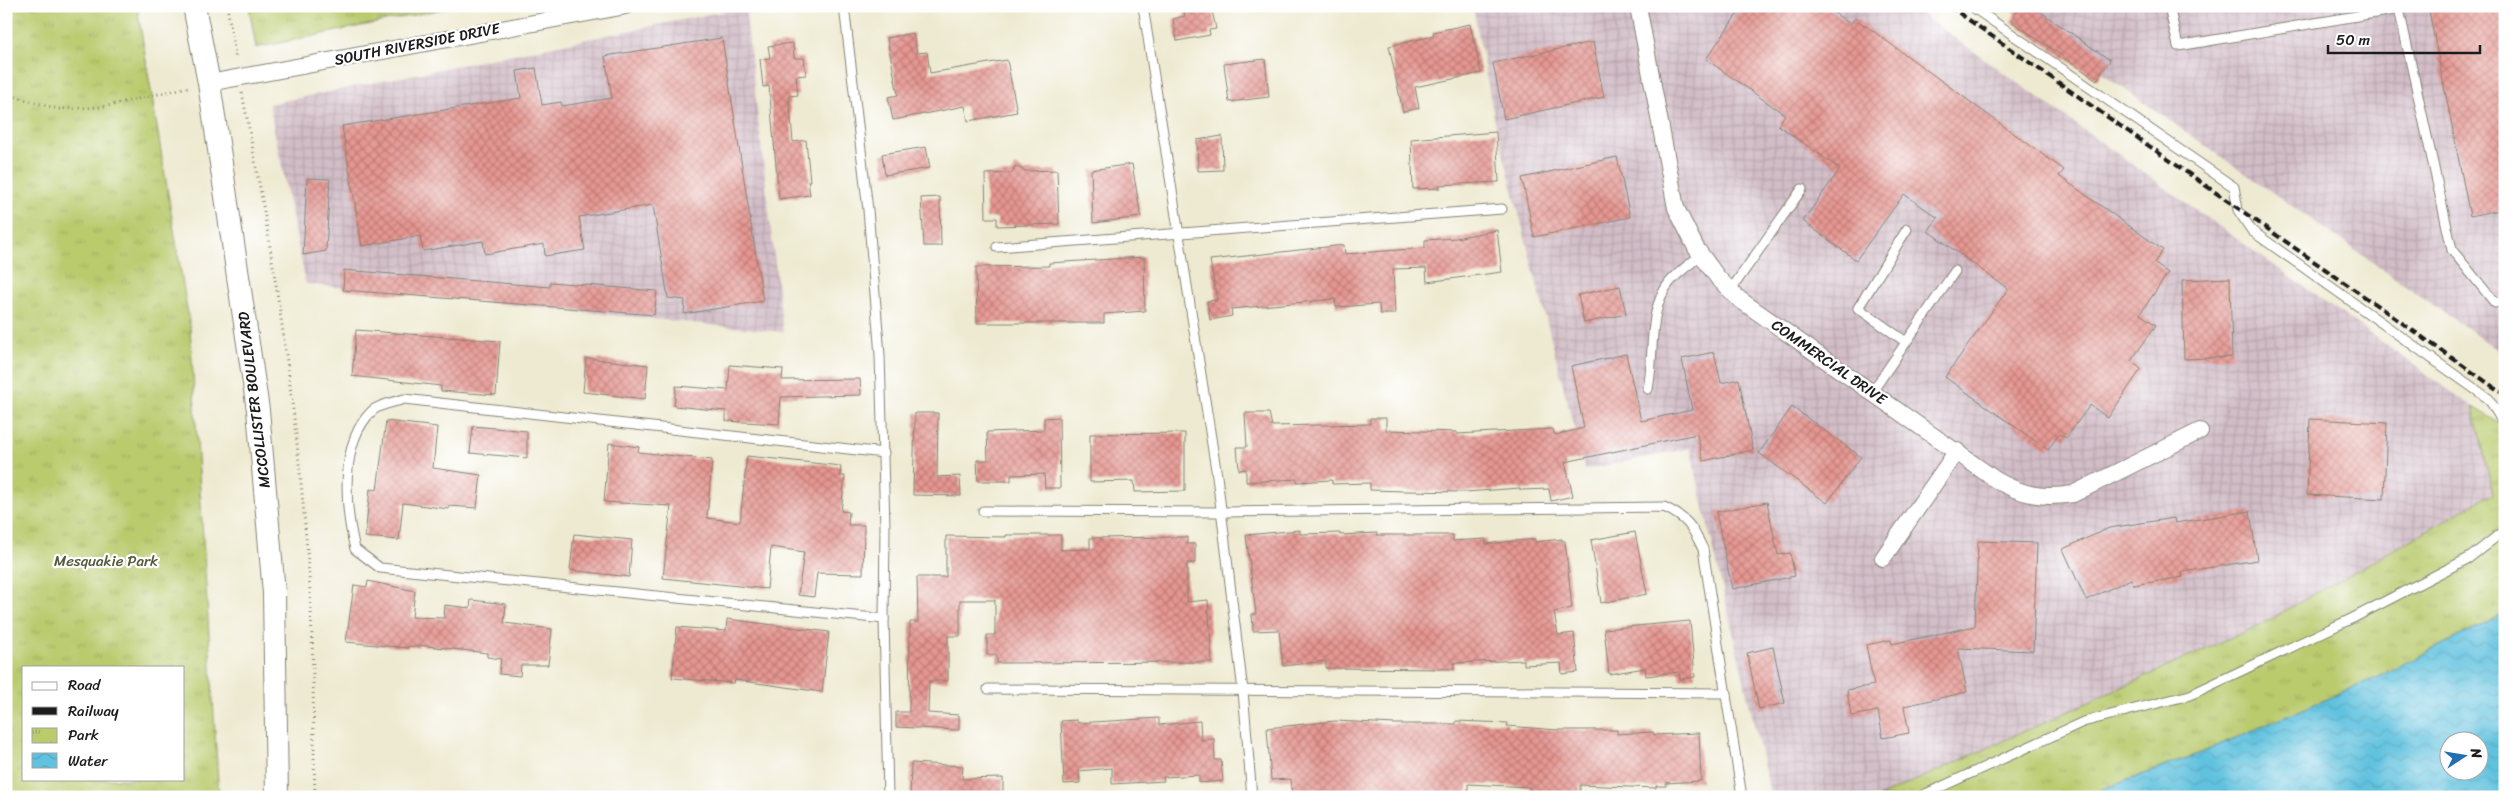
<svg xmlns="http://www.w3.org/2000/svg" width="2511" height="803" viewBox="0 0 2511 803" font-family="Sriracha,sans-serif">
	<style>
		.industrial { fill: url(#industrial-grid) }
		.park { fill: url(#park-tufts); stroke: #6b7445; fill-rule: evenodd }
		.water { fill: url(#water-waves); stroke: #3e6f7e; fill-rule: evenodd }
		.building { fill: url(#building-cross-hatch) }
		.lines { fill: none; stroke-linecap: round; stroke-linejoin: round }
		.lane-casing { stroke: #858376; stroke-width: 11 }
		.street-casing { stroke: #858376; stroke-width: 18 }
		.secondary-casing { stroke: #858376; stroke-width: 24 }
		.path { stroke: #858376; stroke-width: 3; stroke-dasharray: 1 4; stroke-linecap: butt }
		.lane { stroke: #fff; stroke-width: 9 }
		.street { stroke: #fff; stroke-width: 16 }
		.secondary { stroke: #fff; stroke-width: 22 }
		.rail { stroke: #1c1c1c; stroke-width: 4; stroke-dasharray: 8 4; stroke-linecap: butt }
		.labels { text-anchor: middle; stroke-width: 4.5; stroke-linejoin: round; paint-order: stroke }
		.street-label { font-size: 15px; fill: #1c1c1c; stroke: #fff }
		.park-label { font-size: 15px; fill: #535939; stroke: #fff }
	</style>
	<defs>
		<pattern id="industrial-grid" width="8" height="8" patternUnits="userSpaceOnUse" patternTransform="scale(1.25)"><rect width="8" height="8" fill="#d2bdc7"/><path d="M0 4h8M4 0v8" fill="none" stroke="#b4a2aa"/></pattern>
		<pattern id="park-tufts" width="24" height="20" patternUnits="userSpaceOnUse" patternTransform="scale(1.25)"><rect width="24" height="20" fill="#bacb6e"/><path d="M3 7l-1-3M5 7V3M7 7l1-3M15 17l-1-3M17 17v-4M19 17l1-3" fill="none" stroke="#9fae5f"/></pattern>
		<pattern id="water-waves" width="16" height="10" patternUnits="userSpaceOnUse" patternTransform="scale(1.25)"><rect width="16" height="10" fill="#61c2df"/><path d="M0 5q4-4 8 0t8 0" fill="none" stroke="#54a6bf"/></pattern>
		<pattern id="building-cross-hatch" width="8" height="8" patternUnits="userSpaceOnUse" patternTransform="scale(1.25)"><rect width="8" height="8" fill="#e79792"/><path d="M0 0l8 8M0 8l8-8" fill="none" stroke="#ba7a76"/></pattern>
	</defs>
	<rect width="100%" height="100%" fill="#fff"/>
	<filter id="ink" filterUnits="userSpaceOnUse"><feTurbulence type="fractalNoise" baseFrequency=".02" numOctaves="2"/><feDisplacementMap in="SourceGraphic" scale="10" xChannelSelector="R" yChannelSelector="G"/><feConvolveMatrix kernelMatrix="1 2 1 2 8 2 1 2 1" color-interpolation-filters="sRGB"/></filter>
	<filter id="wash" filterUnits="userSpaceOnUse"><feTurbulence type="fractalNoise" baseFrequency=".0096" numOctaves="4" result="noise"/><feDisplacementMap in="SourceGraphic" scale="20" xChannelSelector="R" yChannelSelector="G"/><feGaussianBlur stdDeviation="1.12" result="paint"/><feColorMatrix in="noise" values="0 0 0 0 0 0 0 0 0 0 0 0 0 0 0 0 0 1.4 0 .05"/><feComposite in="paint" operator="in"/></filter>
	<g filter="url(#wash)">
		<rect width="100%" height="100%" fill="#eeead1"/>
		<g class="industrial">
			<path d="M 1473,6 L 1910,6 L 2473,407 L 2494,492 L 2260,625 L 1879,797 L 1771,797 L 1690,448 L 1585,470 L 1494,117 Z"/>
			<path d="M 2006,6 L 2505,6 L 2505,355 Z"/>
			<path d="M 745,7 L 783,332 L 306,284 L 269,104 Z"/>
		</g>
		<g class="park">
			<path d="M 6,6 L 137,6 L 190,327 L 219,797 L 6,797 ZM 24,667 L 184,667 L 184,779 L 24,779 Z"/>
			<path d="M 249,6 L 457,6 L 256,48 Z"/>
			<path d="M 2473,407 L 2505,427 L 2505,613 L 2378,677 L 2198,754 L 2082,797 L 1879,797 L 2260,625 L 2493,493 Z"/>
		</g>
		<path class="water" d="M 2505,613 L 2505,797 L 2082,797 L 2198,754 L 2378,677 ZM 2448,740 L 2478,740 L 2478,770 L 2448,770 Z"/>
		<g id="blocks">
			<g class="building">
				<path d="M 1183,6 L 1211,6 L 1216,29 L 1209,30 L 1210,35 L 1177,41 L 1173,19 L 1185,16 Z"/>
				<path d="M 1743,6 L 1825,6 L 1850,24 L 1855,18 L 2064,170 L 2059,176 L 2163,250 L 2154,263 L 2168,273 L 2140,314 L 2156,325 L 2131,361 L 2141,369 L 2108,418 L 2090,405 L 2066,438 L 2059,434 L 2048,450 L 1945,377 L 2008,289 L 1928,231 L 1938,218 L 1904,194 L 1856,260 L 1803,221 L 1840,169 L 1778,125 L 1785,115 L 1706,59 Z"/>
				<path d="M 2021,6 L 2032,6 L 2110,60 L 2097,80 L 2011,21 Z"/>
				<path d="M 2428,6 L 2505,6 L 2505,209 L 2470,216 Z"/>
				<path d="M 1470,24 L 1481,73 L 1415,87 L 1419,108 L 1403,112 L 1389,46 L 1434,36 L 1433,32 Z"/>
				<path d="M 913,33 L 917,53 L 927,52 L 930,73 L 1007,60 L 1017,112 L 968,121 L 965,106 L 893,120 L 888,97 L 898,95 L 887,38 Z"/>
				<path d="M 722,38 L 763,301 L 684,314 L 685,300 L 668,298 L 653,205 L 579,217 L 585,250 L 545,256 L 544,244 L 485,254 L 483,241 L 423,251 L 420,236 L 362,246 L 342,126 L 521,98 L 517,71 L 536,68 L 542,105 L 561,102 L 562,106 L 612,98 L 605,56 Z"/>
				<path d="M 1593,42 L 1604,97 L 1504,119 L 1493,63 Z"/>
				<path d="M 793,43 L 794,58 L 804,58 L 806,75 L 796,76 L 798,95 L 789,96 L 793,142 L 806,140 L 810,181 L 808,181 L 810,195 L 779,199 L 769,86 L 763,87 L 760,59 L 770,58 L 768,46 Z"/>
				<path d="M 1265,59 L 1269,97 L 1229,102 L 1224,64 Z"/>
				<path d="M 1496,132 L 1499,182 L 1439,185 L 1440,188 L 1413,189 L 1411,139 Z"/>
				<path d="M 1222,136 L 1223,170 L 1198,171 L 1197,140 Z"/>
				<path d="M 926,147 L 930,168 L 885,175 L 882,154 Z"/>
				<path d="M 1617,157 L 1630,217 L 1534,237 L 1522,178 Z"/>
				<path d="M 1132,164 L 1141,217 L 1093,223 L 1091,170 Z"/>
				<path d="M 1015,166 L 1025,171 L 1057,170 L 1059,224 L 997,226 L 997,218 L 986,218 L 985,174 L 1012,173 Z"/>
				<path d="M 307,178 L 330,179 L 326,251 L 303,255 Z"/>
				<path d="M 940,197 L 941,246 L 924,246 L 921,198 Z"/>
				<path d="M 1497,230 L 1502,272 L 1427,282 L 1426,268 L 1393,269 L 1395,314 L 1380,314 L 1379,304 L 1336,307 L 1335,299 L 1231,309 L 1232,316 L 1210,320 L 1207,301 L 1217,300 L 1210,260 L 1344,245 L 1345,254 L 1425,248 L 1425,240 L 1456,238 Z"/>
				<path d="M 1144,257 L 1145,311 L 1104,314 L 1104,323 L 977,323 L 976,267 L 1049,266 L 1049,263 Z"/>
				<path d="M 344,270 L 550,287 L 550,282 L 657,291 L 654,315 L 343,290 Z"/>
				<path d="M 2230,278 L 2232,357 L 2184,359 L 2182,280 Z"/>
				<path d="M 1620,286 L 1626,314 L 1584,323 L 1578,295 Z"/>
				<path d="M 356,330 L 500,341 L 496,395 L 441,391 L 441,386 L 352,376 Z"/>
				<path d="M 1714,352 L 1721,383 L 1739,379 L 1753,450 L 1703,461 L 1697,434 L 1565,462 L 1573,496 L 1551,501 L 1549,489 L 1520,490 L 1520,488 L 1466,492 L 1405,491 L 1370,490 L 1370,483 L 1332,484 L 1332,480 L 1297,482 L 1297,479 L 1246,482 L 1246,469 L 1239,470 L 1237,447 L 1247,447 L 1245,413 L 1269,413 L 1272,426 L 1370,424 L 1370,418 L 1386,418 L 1386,430 L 1457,432 L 1457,434 L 1553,429 L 1555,435 L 1584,428 L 1571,366 L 1626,354 L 1641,421 L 1692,410 L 1682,359 Z"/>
				<path d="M 586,358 L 648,365 L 645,399 L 583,392 Z"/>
				<path d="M 730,365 L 783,369 L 782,380 L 860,379 L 861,395 L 781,397 L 779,424 L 726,421 L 726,411 L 674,406 L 676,386 L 728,390 Z"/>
				<path d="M 1792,407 L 1861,457 L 1827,503 L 1759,453 Z"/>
				<path d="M 915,413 L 938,413 L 937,477 L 960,476 L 961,496 L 913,495 Z"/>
				<path d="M 1059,417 L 1060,488 L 1045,488 L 1044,474 L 1011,475 L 1011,481 L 978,481 L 977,460 L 988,460 L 987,432 L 1044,430 L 1044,418 Z"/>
				<path d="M 2310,419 L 2387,423 L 2384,499 L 2307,495 Z"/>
				<path d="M 386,421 L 437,427 L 433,468 L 481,475 L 477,508 L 449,506 L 449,509 L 403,503 L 399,540 L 365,537 L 370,489 L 377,490 Z"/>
				<path d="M 473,426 L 527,431 L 527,458 L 470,453 Z"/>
				<path d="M 1185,433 L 1185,491 L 1135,492 L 1134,481 L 1090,482 L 1090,434 Z"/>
				<path d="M 609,443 L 639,447 L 638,452 L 712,460 L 707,518 L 740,522 L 747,456 L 841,466 L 840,476 L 845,476 L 841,511 L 849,512 L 848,525 L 864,525 L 863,574 L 817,573 L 814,597 L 798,595 L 804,552 L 771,547 L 767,589 L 663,578 L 671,506 L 604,502 Z"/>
				<path d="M 1767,502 L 1778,555 L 1790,553 L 1795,576 L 1732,589 L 1716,512 Z"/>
				<path d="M 2250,511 L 2257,560 L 2182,572 L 2183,577 L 2134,585 L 2131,579 L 2086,600 L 2063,549 L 2109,528 L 2174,518 L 2175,523 Z"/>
				<path d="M 1300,530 L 1300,534 L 1340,533 L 1340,535 L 1377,533 L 1377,535 L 1453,535 L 1453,541 L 1486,539 L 1486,544 L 1535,539 L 1535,542 L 1562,539 L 1562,541 L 1565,541 L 1572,608 L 1554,612 L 1558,635 L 1574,633 L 1578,672 L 1562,674 L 1561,663 L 1524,665 L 1524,660 L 1454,663 L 1454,669 L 1326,668 L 1326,661 L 1283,666 L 1279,630 L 1253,631 L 1252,614 L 1256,614 L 1246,535 Z"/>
				<path d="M 1635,532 L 1647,594 L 1601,603 L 1591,540 Z"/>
				<path d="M 574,534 L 632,540 L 629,577 L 570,570 Z"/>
				<path d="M 1006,535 L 1061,535 L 1061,550 L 1090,549 L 1090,538 L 1187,537 L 1187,544 L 1195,544 L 1195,563 L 1187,563 L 1187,602 L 1208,600 L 1212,662 L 997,663 L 997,655 L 987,655 L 987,635 L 995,635 L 995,600 L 960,600 L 960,636 L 948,636 L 948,681 L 929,681 L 928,713 L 959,715 L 959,730 L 896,727 L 896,712 L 909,712 L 910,622 L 918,622 L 917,577 L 946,577 L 946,536 L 1006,537 Z"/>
				<path d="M 1978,541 L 2037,543 L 2033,651 L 1958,648 L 1967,692 L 1904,706 L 1909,733 L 1883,738 L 1878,711 L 1851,716 L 1847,690 L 1874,685 L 1866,645 L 1891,640 L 1892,644 L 1975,626 Z"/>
				<path d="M 368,581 L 415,591 L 412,617 L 444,618 L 445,605 L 470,608 L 471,600 L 506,604 L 504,623 L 552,629 L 548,665 L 521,665 L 520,676 L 499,674 L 501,659 L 487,657 L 487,653 L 419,645 L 419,647 L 408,646 L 408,648 L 346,642 L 354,585 L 367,587 Z"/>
				<path d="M 727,619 L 829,632 L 822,692 L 735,680 L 734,683 L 672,678 L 677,627 L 726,631 Z"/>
				<path d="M 1690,621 L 1695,677 L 1680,679 L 1679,672 L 1646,676 L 1645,668 L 1609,674 L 1604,629 Z"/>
				<path d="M 1773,647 L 1785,703 L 1759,709 L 1747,653 Z"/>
				<path d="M 1159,718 L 1159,725 L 1200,721 L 1201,740 L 1214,739 L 1215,760 L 1221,760 L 1223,781 L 1199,783 L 1199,775 L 1163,777 L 1164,781 L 1112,784 L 1112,768 L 1079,771 L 1080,783 L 1064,784 L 1061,721 L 1077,720 L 1077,723 Z"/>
				<path d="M 1335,721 L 1395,724 L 1456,724 L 1456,721 L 1508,723 L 1507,726 L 1557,730 L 1617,730 L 1617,734 L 1653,732 L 1654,735 L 1699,733 L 1701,781 L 1666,783 L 1666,786 L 1656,786 L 1656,788 L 1580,785 L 1580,797 L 1530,797 L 1530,787 L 1468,784 L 1468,797 L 1292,797 L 1291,779 L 1271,780 L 1267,728 Z"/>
				<path d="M 911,763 L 963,766 L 962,779 L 1003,778 L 1003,796 L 910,797 Z"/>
			</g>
		</g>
	</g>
	<g filter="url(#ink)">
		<use href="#blocks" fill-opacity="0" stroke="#858376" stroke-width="1"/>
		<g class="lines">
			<g class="lane-casing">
				<g id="lane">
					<path d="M 844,6 L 868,210 L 880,355 L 885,526 L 884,619 L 888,797"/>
					<path d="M 1143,6 L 1217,476 L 1243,691 L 1252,797"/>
					<path d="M 1971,6 L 2234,187 L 2238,210 L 2252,231 L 2489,399 L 2505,426"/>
					<path d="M 2169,6 L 2178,46 L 2399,9 L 2399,6"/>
					<path d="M 2399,9 L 2452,250 L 2495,303 L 2505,300"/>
					<path d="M 997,247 L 1502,209"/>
					<path d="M 1730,291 L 1802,189"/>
					<path d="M 1906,342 L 1858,308 L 1907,229"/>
					<path d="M 1648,389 C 1655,355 1647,311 1669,283 C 1678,272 1690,264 1701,255"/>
					<path d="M 1872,392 L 1955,271"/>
					<path d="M 884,453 L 404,399 C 396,402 379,404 372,411 C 339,443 345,508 355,549 L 380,568 L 884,619"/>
					<path d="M 983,511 L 1222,512 L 1664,507 C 1687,518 1692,526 1703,549 L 1742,797"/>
					<path d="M 988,689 L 1727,693"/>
					<path d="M 1919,797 L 2083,722 L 2190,695 L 2353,618 L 2469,558 L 2505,530"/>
				</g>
			</g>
			<g class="street-casing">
				<g id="street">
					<path d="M 1638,6 L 1676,208 L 1696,248 L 1718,278 L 1739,299 L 1996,480 C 2022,495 2043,499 2073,494 L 2200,431"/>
					<path d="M 209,83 L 626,6"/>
					<path d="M 1883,558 L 1957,451"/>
				</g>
			</g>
			<g class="secondary-casing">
				<path id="secondary" d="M 194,6 L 209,83 L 258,410 L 274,593 L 277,797"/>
			</g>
			<g class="path">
				<path d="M 227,6 L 236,60"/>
				<path d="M 242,93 C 275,258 299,425 310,592 C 314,660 313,729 315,797"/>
				<path d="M 6,94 L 58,109 L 103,107 L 188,87"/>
			</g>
			<use href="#lane" class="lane"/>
			<use href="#street" class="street"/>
			<use href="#secondary" class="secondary"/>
			<path class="rail" d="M 1949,6 L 2505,395"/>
		</g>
	</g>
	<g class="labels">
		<g class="street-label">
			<text transform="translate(417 44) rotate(-11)" y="5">SOUTH RIVERSIDE DRIVE</text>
			<text transform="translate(1829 362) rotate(35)" y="5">COMMERCIAL DRIVE</text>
			<text transform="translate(254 400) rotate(-97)" y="5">MCCOLLISTER BOULEVARD</text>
		</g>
		<g class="park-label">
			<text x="106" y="566">Mesquakie Park</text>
		</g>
	</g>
	<rect width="2511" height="803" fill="none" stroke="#fff" stroke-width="25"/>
	<rect x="22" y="666" width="162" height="115" fill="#ffffff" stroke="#a4a4a4"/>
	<rect x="32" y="682" width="25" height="8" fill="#ffffff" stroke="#a4a4a4"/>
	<text x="68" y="690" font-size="15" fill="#1c1c1c">Road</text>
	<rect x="32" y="707" width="25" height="8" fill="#1c1c1c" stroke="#a4a4a4"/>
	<text x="68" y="716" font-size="15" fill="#1c1c1c">Railway</text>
	<rect x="32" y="728" width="25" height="15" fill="url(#park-tufts)" stroke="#a4a4a4"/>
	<text x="68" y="740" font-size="15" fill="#1c1c1c">Park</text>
	<rect x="32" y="753" width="25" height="15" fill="url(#water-waves)" stroke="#a4a4a4"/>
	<text x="68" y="766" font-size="15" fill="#1c1c1c">Water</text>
	<g transform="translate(2464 756) rotate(78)"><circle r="24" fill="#ffffff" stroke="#a4a4a4"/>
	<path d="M0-4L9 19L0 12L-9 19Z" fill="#1f6fb2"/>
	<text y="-8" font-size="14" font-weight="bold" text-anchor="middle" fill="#1c1c1c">N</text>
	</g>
	<path d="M2328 45v8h152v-8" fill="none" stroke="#1c1c1c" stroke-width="2.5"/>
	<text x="2336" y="45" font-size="15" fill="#1c1c1c" stroke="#ffffff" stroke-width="4" paint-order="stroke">50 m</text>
</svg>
